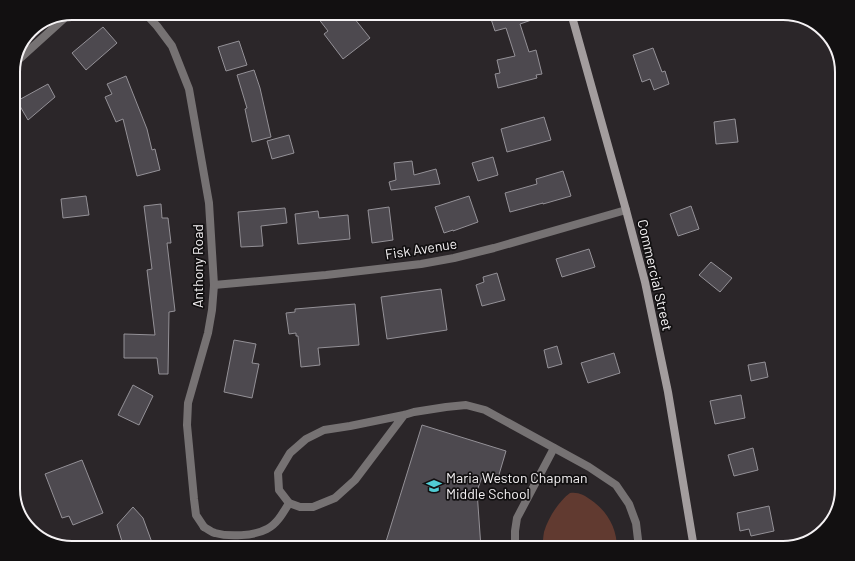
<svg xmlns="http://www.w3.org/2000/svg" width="855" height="561" viewBox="0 0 855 561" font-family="Barlow,sans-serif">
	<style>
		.green { fill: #613a30 }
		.building { fill: #4d494f; stroke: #949197 }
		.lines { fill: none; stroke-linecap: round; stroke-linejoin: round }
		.lane { stroke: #767273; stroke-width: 8 }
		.street { stroke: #767273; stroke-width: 8 }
		.secondary { stroke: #a39d9e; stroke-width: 8 }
		.labels { text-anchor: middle; stroke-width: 3.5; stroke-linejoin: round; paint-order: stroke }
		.street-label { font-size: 14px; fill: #f5f2f4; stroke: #121011 }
		.poi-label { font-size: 14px; fill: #f5f2f4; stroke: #121011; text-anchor: start }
		.rim { fill: none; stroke: #f5f2f4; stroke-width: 2 }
	</style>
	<rect width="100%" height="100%" fill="#2b2629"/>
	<path class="green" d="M 570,493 C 579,492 584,495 591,500 C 607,511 617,528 617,548 L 542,548 C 543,543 543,537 544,532 C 548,518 559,501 570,493 Z"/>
	<g class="building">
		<path d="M 314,13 L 350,13 L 370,38 L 343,59 L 324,34 L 328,31 Z"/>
		<path d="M 489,13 L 542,13 L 543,16 L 520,24 L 529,52 L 536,50 L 542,74 L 536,75 L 537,78 L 498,88 L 495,74 L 500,73 L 497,60 L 515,56 L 506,28 L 495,31 Z"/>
		<path d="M 103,27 L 117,43 L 86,70 L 72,53 Z"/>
		<path d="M 239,41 L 247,65 L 226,71 L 218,47 Z"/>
		<path d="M 653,48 L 662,72 L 665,71 L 669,84 L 654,90 L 650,79 L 642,82 L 633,55 Z"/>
		<path d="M 254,70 L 260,88 L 271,137 L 252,142 L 245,109 L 247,108 L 237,75 Z"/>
		<path d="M 126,76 L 147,129 L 152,150 L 155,149 L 160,170 L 137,176 L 123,119 L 116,122 L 105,97 L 112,94 L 107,84 Z"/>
		<path d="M 48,84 L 55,97 L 28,120 L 17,101 Z"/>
		<path d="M 544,117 L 551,140 L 507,152 L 501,129 Z"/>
		<path d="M 735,119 L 738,142 L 716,144 L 714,122 Z"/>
		<path d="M 289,135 L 294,153 L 272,159 L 267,141 Z"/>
		<path d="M 493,157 L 498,175 L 478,181 L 472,163 Z"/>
		<path d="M 412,161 L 414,175 L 436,169 L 440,184 L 391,190 L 389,182 L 396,180 L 394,163 Z"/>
		<path d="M 563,171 L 571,196 L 543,204 L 543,203 L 510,212 L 505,193 L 537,184 L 536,179 Z"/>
		<path d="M 86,196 L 89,215 L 63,218 L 61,199 Z"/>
		<path d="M 469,196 L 478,222 L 453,231 L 453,230 L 444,233 L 435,207 Z"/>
		<path d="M 161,204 L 162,218 L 168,218 L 171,243 L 167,243 L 175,311 L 169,312 L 168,374 L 159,374 L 157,358 L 124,358 L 124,334 L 155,335 L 147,270 L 152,269 L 144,206 Z"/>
		<path d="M 691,206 L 699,229 L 678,236 L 670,214 Z"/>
		<path d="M 389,207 L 393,240 L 372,243 L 368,210 Z"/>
		<path d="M 285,208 L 287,223 L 261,226 L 263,246 L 241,247 L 238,212 Z"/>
		<path d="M 318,211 L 319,218 L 348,215 L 350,239 L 298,244 L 295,214 Z"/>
		<path d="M 589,249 L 595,267 L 562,277 L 556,259 Z"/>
		<path d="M 711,262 L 732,278 L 720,292 L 699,275 Z"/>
		<path d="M 497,273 L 505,300 L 482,306 L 476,285 L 484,282 L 483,277 Z"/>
		<path d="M 441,289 L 447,330 L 387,339 L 381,297 Z"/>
		<path d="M 355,304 L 359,345 L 318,348 L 320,365 L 301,367 L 298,336 L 296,336 L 296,333 L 289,334 L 286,313 L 295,312 L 295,309 Z"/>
		<path d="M 234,340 L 256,344 L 252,363 L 259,364 L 252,398 L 224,392 Z"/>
		<path d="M 557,346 L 562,364 L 548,368 L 544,350 Z"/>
		<path d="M 614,353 L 620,373 L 588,383 L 581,363 Z"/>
		<path d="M 765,362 L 768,377 L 751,381 L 748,365 Z"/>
		<path d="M 133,385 L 153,396 L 139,425 L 118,415 Z"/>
		<path d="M 741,395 L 745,418 L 715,424 L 710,401 Z"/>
		<path d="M 422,425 L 506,451 L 498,478 L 483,474 L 477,491 L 481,548 L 384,548 Z"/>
		<path d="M 753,448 L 758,470 L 734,476 L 728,455 Z"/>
		<path d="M 82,460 L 103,513 L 73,525 L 69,516 L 62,518 L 45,474 Z"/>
		<path d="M 769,506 L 774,531 L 751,536 L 749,529 L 740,531 L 737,513 Z"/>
		<path d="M 133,507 L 143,518 L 154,548 L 124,548 L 117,525 Z"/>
	</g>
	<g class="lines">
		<g class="lane">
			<path d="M 404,415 L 355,480 L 335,498 L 313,507 L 300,507 L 289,503 L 279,490 L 278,473 L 290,453 L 306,439 L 324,430 L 350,426 L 404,415 L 414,412 L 446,407 L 466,405 L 485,410 L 589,467 L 616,485 L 629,504 L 636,523 L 639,548"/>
			<path d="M 204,527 C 208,529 211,532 215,533 C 229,537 254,536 267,529 C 277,524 283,513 289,503"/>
			<path d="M 515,548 L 515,531 L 517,518 L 554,448"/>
		</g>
		<g class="street">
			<path d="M 145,13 L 157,26 L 172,46 L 189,89 L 209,203 L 214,285 L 212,310 L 208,333 L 188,403 L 187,425 L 194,499 L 196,515 L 204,527"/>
			<path d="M 16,62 L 69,14"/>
			<path d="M 214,285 L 326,275 L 421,264 L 454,258 L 494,248 L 626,210"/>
		</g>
		<path class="secondary" d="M 571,13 L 626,210 L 645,282 L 668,392 L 694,548"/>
	</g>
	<defs>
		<g id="school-bare" transform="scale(1.2)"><path d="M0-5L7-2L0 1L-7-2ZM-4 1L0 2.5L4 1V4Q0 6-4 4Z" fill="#51ccd4" stroke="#121011" stroke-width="2.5" paint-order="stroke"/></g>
	</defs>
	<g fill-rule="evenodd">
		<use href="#school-bare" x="434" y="486"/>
	</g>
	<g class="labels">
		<g class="street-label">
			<text transform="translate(421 249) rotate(-9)" y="5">Fisk Avenue</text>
			<text transform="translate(198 266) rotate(-90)" y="5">Anthony Road</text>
			<text transform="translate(655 275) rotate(77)" y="5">Commercial Street</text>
		</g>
		<g class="poi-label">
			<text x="446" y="483">Maria Weston Chapman<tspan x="446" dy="16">Middle School</tspan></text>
		</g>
	</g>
	<path d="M0 0H855V561H0ZM72 20H783A52 52 0 0 1 835 72V489A52 52 0 0 1 783 541H72A52 52 0 0 1 20 489V72A52 52 0 0 1 72 20Z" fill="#121011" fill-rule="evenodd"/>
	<path class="rim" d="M72 20H783A52 52 0 0 1 835 72V489A52 52 0 0 1 783 541H72A52 52 0 0 1 20 489V72A52 52 0 0 1 72 20Z"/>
</svg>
